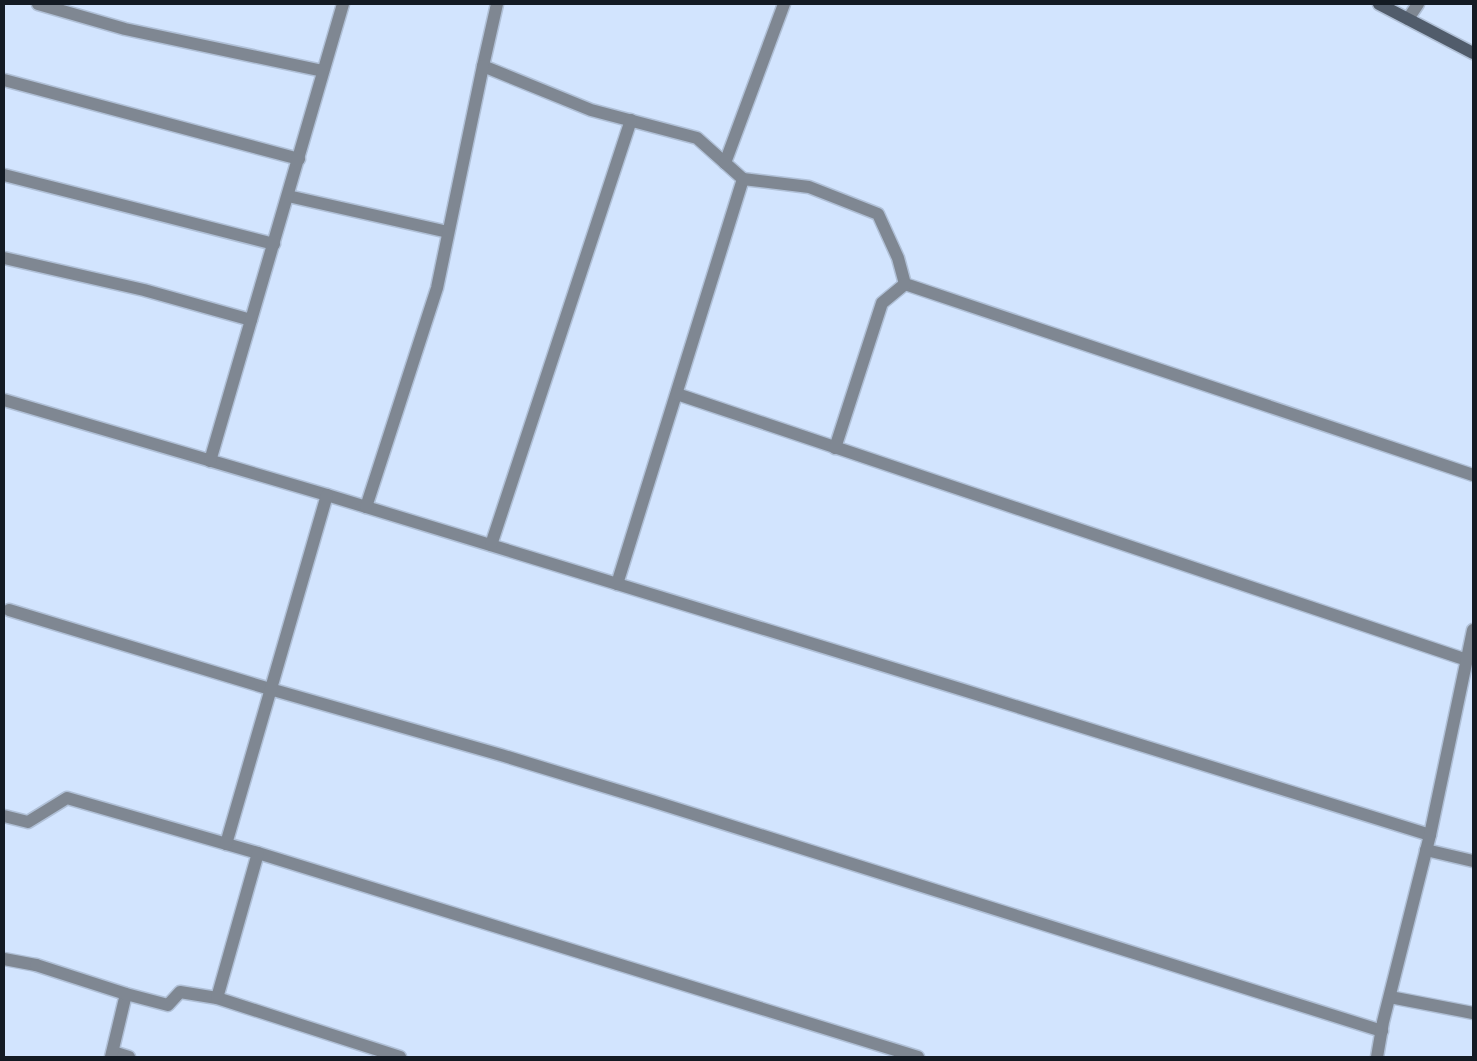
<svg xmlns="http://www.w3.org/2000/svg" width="1477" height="1061" viewBox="0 0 1477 1061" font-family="Bitter,serif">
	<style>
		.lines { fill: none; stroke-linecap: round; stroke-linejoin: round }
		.lane-casing { stroke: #b0c0d7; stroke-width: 15 }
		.street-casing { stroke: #b0c0d7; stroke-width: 15 }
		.secondary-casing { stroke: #b0c0d7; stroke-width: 15 }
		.lane { stroke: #7f8792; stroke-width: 12 }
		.street { stroke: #7f8792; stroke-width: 12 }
		.secondary { stroke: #515c6b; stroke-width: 12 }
	</style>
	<rect width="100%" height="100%" fill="#d2e4fe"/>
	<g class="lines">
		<g class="lane-casing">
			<g id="lane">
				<path d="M 4,80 L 299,159"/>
				<path d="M 4,258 L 144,290 L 251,320"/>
				<path d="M 1426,850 L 1473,861"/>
				<path d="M 4,959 L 36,965"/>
				<path d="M 113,1052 L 129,1057"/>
				<path d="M 111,1057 L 126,994"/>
			</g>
		</g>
		<g class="street-casing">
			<g id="street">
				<path d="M 38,4 L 125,29 L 323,71"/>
				<path d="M 497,4 L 483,66 L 591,110 L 697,138 L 743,179 L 617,584"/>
				<path d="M 1408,19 L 1418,4"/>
				<path d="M 725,163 L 784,4"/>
				<path d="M 4,175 L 274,244"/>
				<path d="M 743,179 L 809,187 L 878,214 L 898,258 L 905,284 L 1473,475"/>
				<path d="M 288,196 L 448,232"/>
				<path d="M 677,394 L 1467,660"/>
				<path d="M 4,400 L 327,495 L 960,689 L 1430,835"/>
				<path d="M 835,448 L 882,303 L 905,284"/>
				<path d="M 210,461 L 343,4"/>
				<path d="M 366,507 L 437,288 L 483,66"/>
				<path d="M 491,545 L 631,120"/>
				<path d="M 9,610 L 270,689 L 501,755 L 652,801 L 1382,1031"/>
				<path d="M 4,816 L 28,822 L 67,798 L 258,853 L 918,1057"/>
				<path d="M 226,844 L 327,495"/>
				<path d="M 36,965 L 126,994 L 168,1005 L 180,992 L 217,998 L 400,1057"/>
				<path d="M 1390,997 L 1473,1013"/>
				<path d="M 217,998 L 258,853"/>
				<path d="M 1377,1057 L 1383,1022 L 1430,835 L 1473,630"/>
			</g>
		</g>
		<g class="secondary-casing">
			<path id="secondary" d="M 1379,4 L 1473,53"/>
		</g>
		<use href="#lane" class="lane"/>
		<use href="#street" class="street"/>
		<use href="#secondary" class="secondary"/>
	</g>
	<rect width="1477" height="1061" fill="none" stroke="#141b24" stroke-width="10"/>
</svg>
